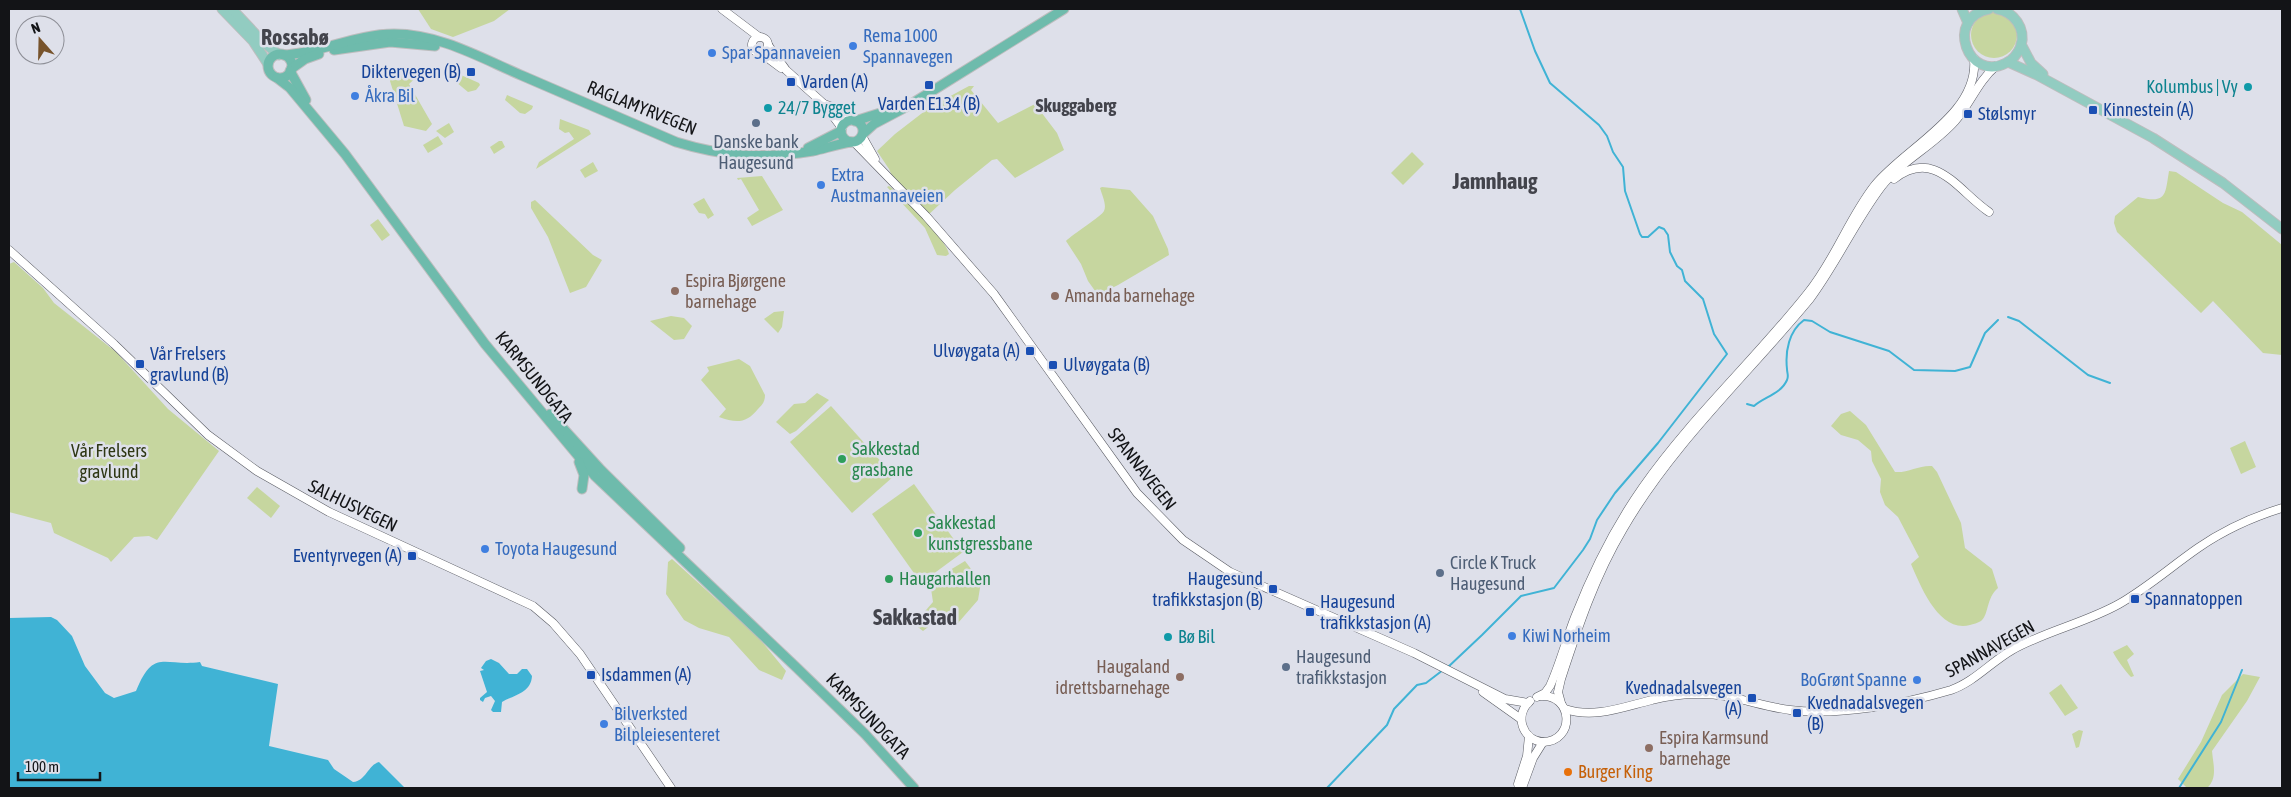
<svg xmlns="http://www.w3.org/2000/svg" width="2291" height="797" viewBox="0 0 2291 797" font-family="'Asap Condensed',sans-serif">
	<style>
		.green { fill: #c6d69f }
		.water { fill: #40b3d5 }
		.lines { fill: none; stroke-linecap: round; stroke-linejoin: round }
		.stream { stroke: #40b3d5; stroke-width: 2 }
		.secondary-casing { stroke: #585a62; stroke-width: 9 }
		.primary-casing { stroke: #bdbdbe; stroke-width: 11 }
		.trunk-casing { stroke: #bdbdbe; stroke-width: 11 }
		.secondary { stroke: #fff; stroke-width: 8 }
		.primary { stroke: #92ccc1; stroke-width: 9 }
		.trunk { stroke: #6ebbac; stroke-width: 9 }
		.shop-dot { fill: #3f7fe0; stroke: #dee0ea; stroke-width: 2 }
		.transit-dot { fill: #1a4fb4; stroke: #dee0ea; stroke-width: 2 }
		.culture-dot { fill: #0f9aa8; stroke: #dee0ea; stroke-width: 2 }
		.service-dot { fill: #5c6f8a; stroke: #dee0ea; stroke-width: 2 }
		.education-dot { fill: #8d6e63; stroke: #dee0ea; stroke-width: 2 }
		.leisure-dot { fill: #2e9e5b; stroke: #dee0ea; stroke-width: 2 }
		.food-dot { fill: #e8710a; stroke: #dee0ea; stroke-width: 2 }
		.labels { text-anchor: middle; stroke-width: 5; stroke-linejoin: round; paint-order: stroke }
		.shop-label { font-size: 18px; fill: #366cbe; stroke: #dee0ea; text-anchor: start }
		.transit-label { font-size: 18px; fill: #164399; stroke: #dee0ea; text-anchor: start }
		.culture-label { font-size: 18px; fill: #0d838f; stroke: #dee0ea; text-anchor: start }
		.street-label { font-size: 18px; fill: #131417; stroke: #dee0ea }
		.service-label { font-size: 18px; fill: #4e5e75; stroke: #dee0ea; text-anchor: start }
		.education-label { font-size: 18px; fill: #785e54; stroke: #dee0ea; text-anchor: start }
		.leisure-label { font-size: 18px; fill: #27864d; stroke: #dee0ea; text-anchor: start }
		.park-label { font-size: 18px; fill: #2e3714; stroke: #dee0ea }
		.food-label { font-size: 18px; fill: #c56008; stroke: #dee0ea; text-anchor: start }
		.neighbourhood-label { font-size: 19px; font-weight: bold; fill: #43444c; stroke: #dee0ea }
		.district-label { font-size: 22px; font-weight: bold; fill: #43444c; stroke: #dee0ea }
	</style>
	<rect width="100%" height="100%" fill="#dee0ea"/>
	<g class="green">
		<path d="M 418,9 L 510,9 L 494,21 L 453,37 L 431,29 Z"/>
		<circle cx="1994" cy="35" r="23"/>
		<path d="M 419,67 L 422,67 L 422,72 L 409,84 L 432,124 L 426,131 L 404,126 L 390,81 L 395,73 Z"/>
		<path d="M 452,71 L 479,83 L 480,85 L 476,90 L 468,92 L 450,77 Z"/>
		<path d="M 969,86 L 974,86 L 971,90 L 998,123 L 1035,104 L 1057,133 L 1064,150 L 1015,178 L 997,159 L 992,160 L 955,190 L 926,217 L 897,187 L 889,169 L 877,151 L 895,134 L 930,107 Z"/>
		<path d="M 507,95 L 533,106 L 532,109 L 525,114 L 520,113 L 505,100 Z"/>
		<path d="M 560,119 L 589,130 L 591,134 L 536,169 L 539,162 L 574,139 L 569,132 L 565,133 L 559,129 Z"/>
		<path d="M 449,123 L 454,132 L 445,138 L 436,131 Z"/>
		<path d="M 438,136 L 443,144 L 428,153 L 423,145 Z"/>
		<path d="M 499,141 L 502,141 L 505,147 L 494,154 L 490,147 Z"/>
		<path d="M 1412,152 L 1424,164 L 1403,185 L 1391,173 Z"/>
		<path d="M 593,162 L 598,171 L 585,178 L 580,170 Z"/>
		<path d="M 2169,171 L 2176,172 L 2223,203 L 2242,212 L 2282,245 L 2282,355 L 2263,353 L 2213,301 L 2201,313 L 2117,232 L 2114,223 L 2115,216 L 2138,197 C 2167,204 2165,195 2169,171 Z"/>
		<path d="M 762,176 L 783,210 L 752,226 L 747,218 L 759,210 L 741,179 L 738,180 L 737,178 Z"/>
		<path d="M 889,186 C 901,195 948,241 949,254 L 946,256 L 937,255 L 925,228 L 887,187 Z"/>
		<path d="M 1102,187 L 1130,190 L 1153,216 L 1168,249 L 1169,255 L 1118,285 L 1098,295 L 1088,281 L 1081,264 L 1066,241 C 1073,234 1102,216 1104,211 C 1107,205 1102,195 1100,188 Z"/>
		<path d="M 704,198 L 714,215 L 708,219 L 705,214 L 699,213 L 693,204 Z"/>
		<path d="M 535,200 L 593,255 L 602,260 L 586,287 L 570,293 L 548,237 L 531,208 L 531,202 Z"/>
		<path d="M 378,219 L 390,235 L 382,241 L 370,225 Z"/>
		<path d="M 14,262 L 43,288 L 54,303 L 116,352 L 168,409 L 219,451 L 157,540 L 149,536 L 134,537 L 111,562 L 108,558 L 54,533 L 51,523 L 9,512 L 9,264 Z"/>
		<path d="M 784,311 L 782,327 L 778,333 L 764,319 L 774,312 Z"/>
		<path d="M 671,316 L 684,318 L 692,326 L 684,339 L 674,340 L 650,321 Z"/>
		<path d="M 739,359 L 750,366 L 765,395 C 765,402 762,405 758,409 C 746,424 736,423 719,417 L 726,409 L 701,380 L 709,371 L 707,367 Z"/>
		<path d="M 817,393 L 829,400 L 796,431 L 790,434 L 776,422 L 794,404 L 805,403 Z"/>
		<path d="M 831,406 L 894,476 L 852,513 L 790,442 Z"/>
		<path d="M 1850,411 L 1866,425 L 1895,472 C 1908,473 1919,465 1932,466 L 1937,472 L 1961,523 L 1965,548 L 1992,569 L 1998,588 C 1986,598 1989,615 1981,621 C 1978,623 1973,624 1970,625 C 1939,633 1921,587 1911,564 L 1919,557 L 1898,517 L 1885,505 L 1880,492 L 1881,479 L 1872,461 L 1871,451 L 1858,440 L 1841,435 L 1831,426 L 1841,414 Z"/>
		<path d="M 2245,441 L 2256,467 L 2241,474 L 2230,448 Z"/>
		<path d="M 914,484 L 963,552 L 921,583 L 872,514 Z"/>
		<path d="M 257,487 L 280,506 L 271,518 L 247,498 Z"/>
		<path d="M 672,559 L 758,637 L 786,671 L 782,680 L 759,670 L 729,637 L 699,628 L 684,620 L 666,594 L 668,562 Z"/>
		<path d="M 965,561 L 981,582 L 978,600 L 958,623 L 936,621 L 923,631 L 914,624 L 933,602 L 930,582 Z"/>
		<path d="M 2127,645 L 2134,654 L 2127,660 L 2134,676 L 2131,677 C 2126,672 2115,657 2113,652 Z"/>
		<path d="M 2243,674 L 2260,677 L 2247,701 L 2212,751 C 2213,764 2218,778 2207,788 L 2186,787 L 2178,779 L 2201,742 L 2222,695 Z"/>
		<path d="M 2061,684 L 2078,708 L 2065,716 L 2049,693 Z"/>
		<path d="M 2079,730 L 2083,731 L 2079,747 L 2076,748 L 2072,734 Z"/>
	</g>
	<g class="water">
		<path d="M 51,617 L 57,620 L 72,636 L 85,666 L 105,693 L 114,698 L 136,691 C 154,647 164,667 200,662 L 202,666 L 278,684 L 269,746 L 328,760 L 334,769 L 353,782 C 366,781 368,765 379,762 L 405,788 L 9,788 L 9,618 Z"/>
		<path d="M 491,659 L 499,663 L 509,674 L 517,674 L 522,669 L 527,669 L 532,676 C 531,693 514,695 502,702 L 501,712 L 493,712 L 491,710 L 495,701 L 491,696 L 485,698 L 483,702 L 480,700 L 480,698 L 487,692 L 480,671 L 484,670 L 481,668 L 486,661 Z"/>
	</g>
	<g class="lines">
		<g class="stream">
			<path d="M 2008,317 L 2019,321 L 2088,375 L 2110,383"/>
			<path d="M 1747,404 L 1754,406 C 1764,397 1781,394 1787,380 C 1789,376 1787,373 1787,369 C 1785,351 1789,331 1804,320 L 1812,321 L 1830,332 L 1889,351 L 1914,370 L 1955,371 L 1970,367 L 1985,333 L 1998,320"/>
			<path d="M 1447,668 L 1482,635 L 1521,596 L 1554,588 L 1583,550 L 1590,539 L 1597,520 L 1615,493 L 1658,443 L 1727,354 L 1714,334 L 1703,299 L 1685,281 L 1682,270 L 1677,266 L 1670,252 L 1668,235 L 1664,229 L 1659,227 L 1648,237 L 1642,237 L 1640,234 L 1625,191 L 1623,167 L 1613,152 L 1607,136 L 1599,125 L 1550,83 L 1535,51 L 1520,9"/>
			<path d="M 1327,788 L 1387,725 L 1394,709 L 1417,685 L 1426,683 L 1443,670"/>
			<path d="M 2179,788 L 2221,722 L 2242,670"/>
		</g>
		<g class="secondary-casing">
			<g id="secondary">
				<path d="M 722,9 L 759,37"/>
				<circle cx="760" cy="45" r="8"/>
				<path d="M 768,45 L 786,70 L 824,104 L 842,128"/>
				<path d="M 761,53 L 781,68"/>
				<path d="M 824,104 L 833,107 L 851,120"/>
				<path d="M 862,136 L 875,159"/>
				<path d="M 854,142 L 926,216 L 994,294 L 1137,493 L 1183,540 L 1230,572 L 1414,653 L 1505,699 L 1528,703"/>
				<path d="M 1894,179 C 1935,147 1958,191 1989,212"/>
				<path d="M 9,250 L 114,344 L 208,435 L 257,471 L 329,512 L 533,606 L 553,623 L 580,654 L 671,788"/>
				<path d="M 1483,692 L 1521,719"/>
				<path d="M 1537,697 L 1545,693 L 1550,686 C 1560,664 1566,640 1575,617 C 1593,571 1615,527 1643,487 C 1692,417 1755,360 1808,293 C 1835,260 1849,218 1875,185 C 1906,147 1979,114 1974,59"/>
				<path d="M 1530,701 C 1514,715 1522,740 1543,742"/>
				<path d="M 1561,703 L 1558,692 L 1561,679 C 1578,627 1595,576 1623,529 C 1672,444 1747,375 1809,300 C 1836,264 1854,223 1881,187 C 1901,161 1933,146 1955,121 C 1970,104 1978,81 1996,66"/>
				<path d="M 1565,709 C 1594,719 1623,707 1652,700 C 1667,696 1683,694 1698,694 C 1730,693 1759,706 1790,710 C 1838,716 1904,704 1951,690 C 1974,682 1991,662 2012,650 C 2046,631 2085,623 2119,604 C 2147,588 2172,566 2198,548 C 2224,530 2253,517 2282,508"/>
				<path d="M 1518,784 L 1527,756 L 1529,736"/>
				<path d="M 1522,788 L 1533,758 L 1543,742 C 1576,741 1573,694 1541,696"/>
			</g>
		</g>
		<g class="primary-casing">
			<g id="primary">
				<path d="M 222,9 L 253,41 L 268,64"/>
				<path d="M 232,9 L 261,40 L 279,55"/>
				<path d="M 1962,9 L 1968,23"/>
				<path d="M 1989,9 C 1944,18 1968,83 2006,63 C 2013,60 2018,53 2021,46 C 2026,28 2014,12 1997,9"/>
				<path d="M 2021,44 L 2031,63 L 2043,74"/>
				<path d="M 2008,62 L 2037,75 L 2153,138 L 2223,183 L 2282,229"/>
			</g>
		</g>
		<g class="trunk-casing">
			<g id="trunk">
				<path d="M 334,50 L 390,42 L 435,46"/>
				<circle cx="280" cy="66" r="12"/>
				<path d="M 283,55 C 321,53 356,34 394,34 C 440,34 481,58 523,76 C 574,98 625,120 676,142 C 725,157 762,159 813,151 C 826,148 838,144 851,142"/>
				<path d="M 291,69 L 305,59 L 319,54"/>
				<path d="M 290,71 L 306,100"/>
				<path d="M 277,78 L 290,88 L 345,154 L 485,344 L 595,476 L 797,668 L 865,734 L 914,788"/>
				<circle cx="852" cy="131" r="11"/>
				<path d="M 855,121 L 893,109"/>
				<path d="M 863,134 L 874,124 L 908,106 L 1064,9"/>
				<path d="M 808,148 L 841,131"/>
				<path d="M 550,414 L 601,470 L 680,548"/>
				<path d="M 579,462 L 584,475 L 582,489"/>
			</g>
		</g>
		<use href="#secondary" class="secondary"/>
		<use href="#primary" class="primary"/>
		<use href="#trunk" class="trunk"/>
	</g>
	<g class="shop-dot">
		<circle cx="853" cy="46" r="5"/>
		<circle cx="712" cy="53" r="5"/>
		<circle cx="355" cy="96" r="5"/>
		<circle cx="821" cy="185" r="5"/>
		<circle cx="485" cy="549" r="5"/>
		<circle cx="1512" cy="636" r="5"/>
		<circle cx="1917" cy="680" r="5"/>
		<circle cx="604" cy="724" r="5"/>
	</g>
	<g class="transit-dot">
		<rect x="466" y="67" width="10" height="10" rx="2.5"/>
		<rect x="786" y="77" width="10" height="10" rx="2.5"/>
		<rect x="924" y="80" width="10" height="10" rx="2.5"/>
		<rect x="2088" y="105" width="10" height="10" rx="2.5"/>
		<rect x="1963" y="109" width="10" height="10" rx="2.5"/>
		<rect x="1025" y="346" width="10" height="10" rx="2.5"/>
		<rect x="135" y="359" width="10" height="10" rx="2.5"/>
		<rect x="1048" y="360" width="10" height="10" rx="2.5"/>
		<rect x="407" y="551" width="10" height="10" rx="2.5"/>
		<rect x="1268" y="584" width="10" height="10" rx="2.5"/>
		<rect x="2130" y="594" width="10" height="10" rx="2.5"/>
		<rect x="1305" y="607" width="10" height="10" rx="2.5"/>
		<rect x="586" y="670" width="10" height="10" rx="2.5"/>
		<rect x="1747" y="693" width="10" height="10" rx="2.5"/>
		<rect x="1792" y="708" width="10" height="10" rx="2.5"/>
	</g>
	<g class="culture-dot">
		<circle cx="2248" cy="87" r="5"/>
		<circle cx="768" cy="108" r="5"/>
		<circle cx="1168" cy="637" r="5"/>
	</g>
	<g class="service-dot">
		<circle cx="756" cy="123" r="5"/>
		<circle cx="1440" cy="573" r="5"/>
		<circle cx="1286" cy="667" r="5"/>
	</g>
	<g class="education-dot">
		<circle cx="675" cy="291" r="5"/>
		<circle cx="1055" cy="296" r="5"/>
		<circle cx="1180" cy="677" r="5"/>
		<circle cx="1649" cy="748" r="5"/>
	</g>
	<g class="leisure-dot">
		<circle cx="842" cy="459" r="5"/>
		<circle cx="918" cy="533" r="5"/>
		<circle cx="889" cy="579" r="5"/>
	</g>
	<circle class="food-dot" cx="1568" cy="772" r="5"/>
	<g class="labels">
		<g class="shop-label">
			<text x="863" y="42">Rema 1000<tspan x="863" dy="21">Spannavegen</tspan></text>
			<text x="722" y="59">Spar Spannaveien</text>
			<text x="365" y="102">Åkra Bil</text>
			<text x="831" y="181">Extra<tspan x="831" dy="21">Austmannaveien</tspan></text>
			<text x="495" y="555">Toyota Haugesund</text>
			<text x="1522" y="642">Kiwi Norheim</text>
			<text x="1907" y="686" text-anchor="end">BoGrønt Spanne</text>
			<text x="614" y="720">Bilverksted<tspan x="614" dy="21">Bilpleiesenteret</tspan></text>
		</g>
		<g class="transit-label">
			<text x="461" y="78" text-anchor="end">Diktervegen (B)</text>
			<text x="801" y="88">Varden (A)</text>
			<text x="929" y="110" text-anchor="middle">Varden E134 (B)</text>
			<text x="2103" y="116">Kinnestein (A)</text>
			<text x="1978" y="120">Stølsmyr</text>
			<text x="1020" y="357" text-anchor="end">Ulvøygata (A)</text>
			<text x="150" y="360">Vår Frelsers<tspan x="150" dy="21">gravlund (B)</tspan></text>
			<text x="1063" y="371">Ulvøygata (B)</text>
			<text x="402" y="562" text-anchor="end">Eventyrvegen (A)</text>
			<text x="1263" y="585" text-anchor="end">Haugesund<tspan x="1263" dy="21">trafikkstasjon (B)</tspan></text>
			<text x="2145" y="605">Spannatoppen</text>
			<text x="1320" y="608">Haugesund<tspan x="1320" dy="21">trafikkstasjon (A)</tspan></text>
			<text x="601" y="681">Isdammen (A)</text>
			<text x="1742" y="694" text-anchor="end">Kvednadalsvegen<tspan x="1742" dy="21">(A)</tspan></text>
			<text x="1807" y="709">Kvednadalsvegen<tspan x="1807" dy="21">(B)</tspan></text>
		</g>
		<g class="culture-label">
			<text x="2238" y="93" text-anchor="end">Kolumbus | Vy</text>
			<text x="778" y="114">24/7 Bygget</text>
			<text x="1178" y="643">Bø Bil</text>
		</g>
		<g class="street-label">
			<text transform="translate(642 108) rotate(22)" y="6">RAGLAMYRVEGEN</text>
			<text transform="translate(534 377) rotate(51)" y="6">KARMSUNDGATA</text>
			<text transform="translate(1142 469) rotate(52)" y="6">SPANNAVEGEN</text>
			<text transform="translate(353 506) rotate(26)" y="6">SALHUSVEGEN</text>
			<text transform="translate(1990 649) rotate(-29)" y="6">SPANNAVEGEN</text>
			<text transform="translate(868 716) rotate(46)" y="6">KARMSUNDGATA</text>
		</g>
		<g class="service-label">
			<text x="756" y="148" text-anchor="middle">Danske bank<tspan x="756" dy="21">Haugesund</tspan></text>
			<text x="1450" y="569">Circle K Truck<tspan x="1450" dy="21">Haugesund</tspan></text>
			<text x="1296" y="663">Haugesund<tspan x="1296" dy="21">trafikkstasjon</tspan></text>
		</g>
		<g class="education-label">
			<text x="685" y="287">Espira Bjørgene<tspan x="685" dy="21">barnehage</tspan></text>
			<text x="1065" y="302">Amanda barnehage</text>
			<text x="1170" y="673" text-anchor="end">Haugaland<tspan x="1170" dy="21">idrettsbarnehage</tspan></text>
			<text x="1659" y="744">Espira Karmsund<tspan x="1659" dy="21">barnehage</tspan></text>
		</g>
		<g class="leisure-label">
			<text x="852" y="455">Sakkestad<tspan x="852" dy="21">grasbane</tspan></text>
			<text x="928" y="529">Sakkestad<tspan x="928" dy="21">kunstgressbane</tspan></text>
			<text x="899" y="585">Haugarhallen</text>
		</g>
		<g class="park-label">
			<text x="109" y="457">Vår Frelsers<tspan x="109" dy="21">gravlund</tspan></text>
		</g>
		<g class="food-label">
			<text x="1578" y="778">Burger King</text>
		</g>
		<g class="neighbourhood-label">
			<text x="1076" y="112">Skuggaberg</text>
		</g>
		<g class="district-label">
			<text x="295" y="45">Rossabø</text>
			<text x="1495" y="189">Jamnhaug</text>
			<text x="915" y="625">Sakkastad</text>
		</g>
	</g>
	<rect width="2291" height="797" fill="none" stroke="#131417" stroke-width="20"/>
	<g transform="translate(40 40) rotate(340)"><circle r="24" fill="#dee0ea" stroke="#8d8e96"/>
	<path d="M0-4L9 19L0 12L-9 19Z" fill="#77532c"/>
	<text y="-8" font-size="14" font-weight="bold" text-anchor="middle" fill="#131417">N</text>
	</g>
	<path d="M18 772v8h82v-8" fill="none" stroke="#131417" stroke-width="2.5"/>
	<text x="25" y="772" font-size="15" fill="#131417" stroke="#dee0ea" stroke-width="4" paint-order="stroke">100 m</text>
</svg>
